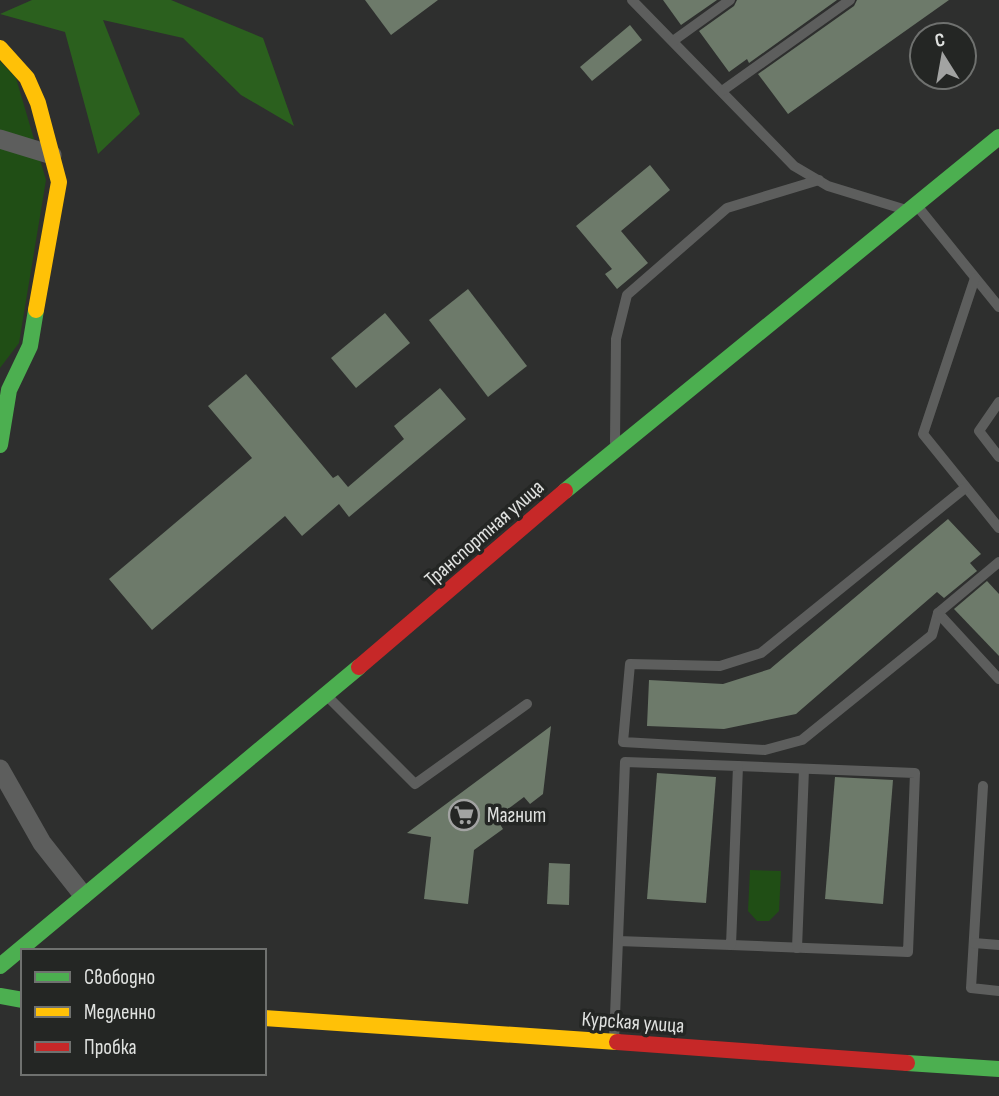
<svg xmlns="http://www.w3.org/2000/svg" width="999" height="1096" viewBox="0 0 999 1096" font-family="'Sofia Sans Condensed',sans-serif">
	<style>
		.green { fill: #204e15 }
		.forest { fill: #2b601e }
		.building { fill: #6d7a6a }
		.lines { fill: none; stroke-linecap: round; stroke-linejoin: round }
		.lane { stroke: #5d5e5d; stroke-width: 10 }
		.street { stroke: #5d5e5d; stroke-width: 19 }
		.fast { stroke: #4caf50; stroke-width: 16 }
		.slow { stroke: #ffc107; stroke-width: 16 }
		.jam { stroke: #c62828; stroke-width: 16 }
		.labels { text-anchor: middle; stroke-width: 7; stroke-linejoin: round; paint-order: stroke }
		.street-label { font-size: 21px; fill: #e0e2e0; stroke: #242624 }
		.poi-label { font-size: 21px; fill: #e0e2e0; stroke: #242624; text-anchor: start }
	</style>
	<rect width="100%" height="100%" fill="#2e2f2e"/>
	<g class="green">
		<path d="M 0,61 L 16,78 L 46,180 L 19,343 L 0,368 Z"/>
		<path d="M 750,870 L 781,871 L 779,911 L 769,921 L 757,921 L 748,911 Z"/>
	</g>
	<path class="forest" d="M 32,0 L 171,0 L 263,38 L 294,126 L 241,95 L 183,38 L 103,20 L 140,114 L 98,154 L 65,32 L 0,14 Z"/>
	<g class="building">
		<path d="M 365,0 L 438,0 L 391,35 Z"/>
		<path d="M 663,0 L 717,0 L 681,25 Z"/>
		<path d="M 737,0 L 837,0 L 749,63 L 747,59 L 729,72 L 699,31 L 734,6 Z"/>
		<path d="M 857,0 L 949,0 L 788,114 L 758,74 L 854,6 Z"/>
		<path d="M 630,25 L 642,40 L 592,81 L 580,67 Z"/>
		<path d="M 650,165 L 670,190 L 621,231 L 648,263 L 617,289 L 605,274 L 612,269 L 576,226 Z"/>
		<path d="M 468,289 L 527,366 L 488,397 L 429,320 Z"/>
		<path d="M 385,313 L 410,343 L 356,388 L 331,358 Z"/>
		<path d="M 246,374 L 333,478 L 338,475 L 348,487 L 404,439 L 394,426 L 440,388 L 466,419 L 349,517 L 339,504 L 302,536 L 285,516 L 152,630 L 109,579 L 252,458 L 208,406 Z"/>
		<path d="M 948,519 L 981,554 L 970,563 L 977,571 L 944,598 L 937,592 L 796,714 L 724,729 L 647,726 L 649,680 L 723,684 L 770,669 Z"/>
		<path d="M 987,581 L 999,594 L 999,656 L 954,609 Z"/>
		<path d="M 551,726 L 543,794 L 530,804 L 524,797 L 496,818 L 503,829 L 474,850 L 468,904 L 424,899 L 431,837 L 407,833 Z"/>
		<path d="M 657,773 L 716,777 L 706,903 L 647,899 Z"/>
		<path d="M 835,777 L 893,780 L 883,904 L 825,899 Z"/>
		<path d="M 549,863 L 570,864 L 569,905 L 547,904 Z"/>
	</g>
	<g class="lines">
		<g class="lane">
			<path d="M 632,0 L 794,166 L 828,186 L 903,209"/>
			<path d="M 673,41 L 730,0"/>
			<path d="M 722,91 L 850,0"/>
			<path d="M 918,207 L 999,307"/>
			<path d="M 975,278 L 923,434 L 999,528"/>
			<path d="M 999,402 L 979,431 L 999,457"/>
			<path d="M 615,442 L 616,339 L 627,295 L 727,208 L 819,180"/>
			<path d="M 965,488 L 761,653 L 720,666 L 630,664 L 623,742 L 765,750 L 802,740 L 932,635 L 938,613 L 999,562"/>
			<path d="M 938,613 L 999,679"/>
			<path d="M 328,697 L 415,784 L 527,704"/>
			<path d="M 983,786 L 971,988 L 999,991"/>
			<path d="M 974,943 L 999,945"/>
			<path d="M 731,945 L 908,952 L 915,773 L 738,766"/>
			<path d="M 797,948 L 804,769"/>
			<path d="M 614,1041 L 625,762 L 738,766 L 731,945 L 618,941"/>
		</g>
		<g class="street">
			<path d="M 0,139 L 52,155"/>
			<path d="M 0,769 L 42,843 L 83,895"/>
		</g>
		<g class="fast">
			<path d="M 0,445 L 9,390 L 30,346 L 36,310"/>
			<path d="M 565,491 L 999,137"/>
			<path d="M 0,966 L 359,667"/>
			<path d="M 0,996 L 23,1000"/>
			<path d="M 907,1063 L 999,1069"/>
		</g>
		<g class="slow">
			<path d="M 0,48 L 27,78 L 38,103 L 59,182 L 36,310"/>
			<path d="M 264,1018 L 617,1042"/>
		</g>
		<g class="jam">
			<path d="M 359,667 L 565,491"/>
			<path d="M 617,1042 L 907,1063"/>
		</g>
	</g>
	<defs>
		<g id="supermarket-ring" transform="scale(1.575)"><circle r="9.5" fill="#242624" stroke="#a2a3a2" stroke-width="1.5"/><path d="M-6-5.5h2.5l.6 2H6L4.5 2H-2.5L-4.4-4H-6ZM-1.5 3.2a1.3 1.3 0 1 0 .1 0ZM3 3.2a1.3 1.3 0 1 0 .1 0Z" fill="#a2a3a2"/></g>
	</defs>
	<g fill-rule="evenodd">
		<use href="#supermarket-ring" x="464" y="815"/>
	</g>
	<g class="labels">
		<g class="street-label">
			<text transform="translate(484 533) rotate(-41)" y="7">Транспортная улица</text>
			<text transform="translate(633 1022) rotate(4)" y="7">Курская улица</text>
		</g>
		<g class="poi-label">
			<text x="487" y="822">Магнит</text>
		</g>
	</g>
	<rect x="21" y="949" width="245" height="126" fill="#242624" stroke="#6f716f" stroke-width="2"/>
	<rect x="35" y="972" width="35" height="10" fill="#4caf50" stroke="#6f716f" stroke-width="2"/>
	<text x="84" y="984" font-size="21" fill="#e0e2e0">Свободно</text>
	<rect x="35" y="1007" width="35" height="10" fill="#ffc107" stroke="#6f716f" stroke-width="2"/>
	<text x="84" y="1019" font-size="21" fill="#e0e2e0">Медленно</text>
	<rect x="35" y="1042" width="35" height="10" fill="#c62828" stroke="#6f716f" stroke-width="2"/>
	<text x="84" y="1054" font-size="21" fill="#e0e2e0">Пробка</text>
	<g transform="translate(943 56) rotate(349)"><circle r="33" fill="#242624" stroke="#6f716f" stroke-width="2"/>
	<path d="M0-5L12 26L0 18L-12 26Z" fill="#a2a3a2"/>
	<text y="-10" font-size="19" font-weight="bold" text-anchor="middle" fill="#e0e2e0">С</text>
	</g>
</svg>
